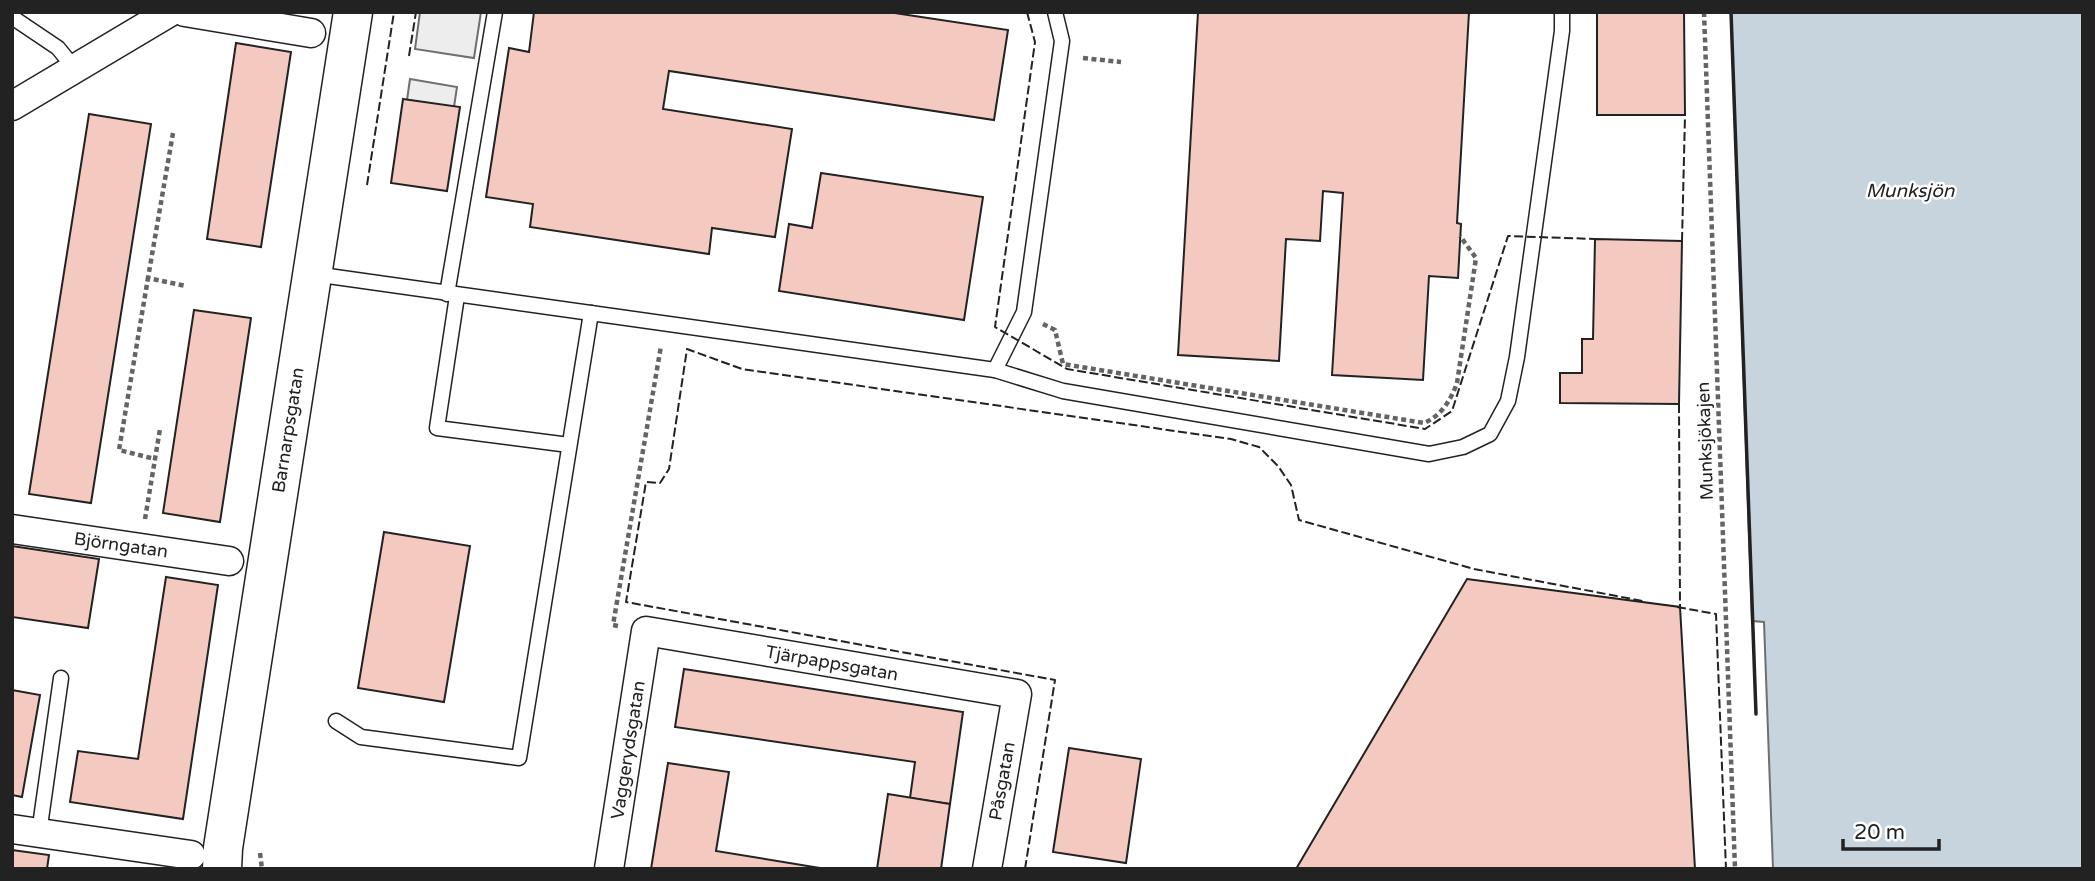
<svg xmlns="http://www.w3.org/2000/svg" width="2095" height="881" viewBox="0 0 2095 881" font-family="'Varela Round',sans-serif">
	<style>
		.parking { fill: #ededed; stroke: #6f6f6f; stroke-width: 2 }
		.water { fill: #c7d3dd; stroke: #6f6f6f; stroke-width: 2 }
		.building { fill: #f3c9c0; stroke: #222; stroke-width: 2 }
		.lines { fill: none; stroke-linecap: round; stroke-linejoin: round }
		.service-casing { stroke: #222; stroke-width: 17 }
		.minor-casing { stroke: #222; stroke-width: 31 }
		.secondary-casing { stroke: #222; stroke-width: 41 }
		.path { stroke: #646464; stroke-width: 4.5; stroke-dasharray: 5 3.5; stroke-linecap: butt }
		.service { stroke: #fff; stroke-width: 14 }
		.minor { stroke: #fff; stroke-width: 28 }
		.secondary { stroke: #fff; stroke-width: 38 }
		.fence { stroke: #222; stroke-width: 2; stroke-dasharray: 9 3.5; stroke-linecap: butt }
		.wall { stroke: #222; stroke-width: 3.5 }
		.labels { text-anchor: middle; stroke-width: 5; stroke-linejoin: round; paint-order: stroke }
		.street-label { font-size: 18px; fill: #222; stroke: #fff }
		.water-label { font-size: 19px; font-style: italic; fill: #222; stroke: #fff }
	</style>
	<rect width="100%" height="100%" fill="#fff"/>
	<g class="parking">
		<path d="M 420,12 L 481,12 L 474,58 L 415,49 Z"/>
		<path d="M 410,79 L 457,87 L 454,107 L 407,100 Z"/>
	</g>
	<path class="water" d="M 1731,12 L 2083,12 L 2083,869 L 1773,869 L 1764,622 L 1752,621 Z"/>
	<g class="building">
		<path d="M 534,12 L 888,12 L 1008,30 L 994,120 L 669,71 L 663,109 L 792,129 L 775,237 L 712,228 L 709,254 L 530,227 L 533,204 L 486,197 L 509,48 L 529,52 Z"/>
		<path d="M 1198,12 L 1469,12 L 1457,223 L 1461,224 L 1458,278 L 1429,276 L 1423,380 L 1332,375 L 1343,193 L 1323,191 L 1320,241 L 1286,239 L 1279,361 L 1178,355 Z"/>
		<path d="M 1597,12 L 1684,12 L 1685,115 L 1597,115 Z"/>
		<path d="M 236,43 L 291,52 L 261,247 L 207,239 Z"/>
		<path d="M 403,99 L 460,107 L 447,191 L 391,183 Z"/>
		<path d="M 89,114 L 151,124 L 91,503 L 29,494 Z"/>
		<path d="M 821,173 L 983,197 L 964,320 L 779,291 L 789,224 L 812,228 Z"/>
		<path d="M 1595,239 L 1682,241 L 1679,404 L 1560,403 L 1560,373 L 1582,373 L 1582,339 L 1593,339 Z"/>
		<path d="M 194,310 L 251,318 L 220,522 L 163,513 Z"/>
		<path d="M 384,532 L 470,546 L 444,702 L 358,688 Z"/>
		<path d="M 12,546 L 99,559 L 88,628 L 12,617 Z"/>
		<path d="M 166,577 L 218,585 L 183,819 L 70,802 L 78,751 L 138,759 Z"/>
		<path d="M 1467,579 L 1680,607 L 1695,869 L 1296,869 Z"/>
		<path d="M 684,669 L 963,712 L 950,804 L 910,798 L 915,762 L 675,727 Z"/>
		<path d="M 12,690 L 40,695 L 22,797 L 12,795 Z"/>
		<path d="M 1069,748 L 1141,759 L 1126,863 L 1053,852 Z"/>
		<path d="M 668,763 L 729,772 L 716,851 L 826,869 L 651,869 Z"/>
		<path d="M 888,794 L 950,804 L 941,869 L 877,869 Z"/>
		<path d="M 12,850 L 49,855 L 47,869 L 12,869 Z"/>
	</g>
	<g class="lines">
		<g class="service-casing">
			<g id="service">
				<path d="M 12,17 L 58,48 L 75,69"/>
				<path d="M 314,274 L 995,370 L 1063,391 L 1429,454 L 1463,447 L 1490,434 L 1508,401 L 1517,357 L 1562,31 L 1562,12"/>
				<path d="M 447,294 L 495,12"/>
				<path d="M 457,296 L 437,428 L 569,445"/>
				<path d="M 995,370 L 1024,312 L 1062,41 L 1055,12"/>
				<path d="M 336,721 L 361,737 L 519,758 L 591,313"/>
				<path d="M 39,833 L 61,678"/>
			</g>
		</g>
		<g class="minor-casing">
			<g id="minor">
				<path d="M 185,12 L 311,33"/>
				<path d="M 12,106 L 170,12"/>
				<path d="M 12,529 L 229,561"/>
				<path d="M 12,829 L 191,855"/>
				<path d="M 609,869 L 646,631 L 1017,694 L 987,869"/>
			</g>
		</g>
		<g class="secondary-casing">
			<path id="secondary" d="M 222,869 L 223,848 L 353,12"/>
		</g>
		<g class="path">
			<path d="M 1704,12 L 1735,869"/>
			<path d="M 1083,58 L 1121,62"/>
			<path d="M 173,133 L 148,278 L 186,286"/>
			<path d="M 147,277 L 148,278 L 119,450 L 155,459"/>
			<path d="M 1043,324 L 1055,330 L 1063,364 L 1424,423 C 1441,416 1451,400 1457,383 L 1476,258 L 1460,236"/>
			<path d="M 145,519 L 160,429"/>
			<path d="M 618,626 L 613,625 L 661,346"/>
			<path d="M 260,853 L 262,869"/>
		</g>
		<use href="#service" class="service"/>
		<use href="#minor" class="minor"/>
		<use href="#secondary" class="secondary"/>
		<g class="fence">
			<path d="M 1027,12 L 1035,42 L 995,327 L 1067,369 L 1425,429 L 1452,411 L 1508,236 L 1595,239"/>
			<path d="M 409,56 L 416,12"/>
			<path d="M 367,185 L 394,12"/>
			<path d="M 1682,241 L 1685,115"/>
			<path d="M 1679,404 L 1680,607"/>
			<path d="M 1677,607 L 1716,614 L 1726,869"/>
			<path d="M 1025,869 L 1055,680 L 626,602 L 646,482 L 660,483 L 669,469 L 687,349 L 742,369 L 1231,439 L 1259,447 L 1278,466 L 1291,485 L 1299,520 L 1474,569 L 1643,601"/>
		</g>
		<path class="wall" d="M 1731,12 L 1756,714"/>
	</g>
	<g class="labels">
		<g class="street-label">
			<text transform="translate(288 430) rotate(-81)" y="6">Barnarpsgatan</text>
			<text transform="translate(1705 441) rotate(-92)" y="6">Munksjökajen</text>
			<text transform="translate(121 545) rotate(8)" y="6">Björngatan</text>
			<text transform="translate(832 663) rotate(10)" y="6">Tjärpappsgatan</text>
			<text transform="translate(628 750) rotate(-81)" y="6">Vaggerydsgatan</text>
			<text transform="translate(1002 781) rotate(-80)" y="6">Påsgatan</text>
		</g>
		<g class="water-label">
			<text x="1910" y="197">Munksjön</text>
		</g>
	</g>
	<rect width="2095" height="881" fill="none" stroke="#222222" stroke-width="28"/>
	<path d="M1843 839v10h96v-10" fill="none" stroke="#222222" stroke-width="3.5"/>
	<text x="1854" y="839" font-size="21" fill="#222222" stroke="#ffffff" stroke-width="5" paint-order="stroke">20 m</text>
</svg>
